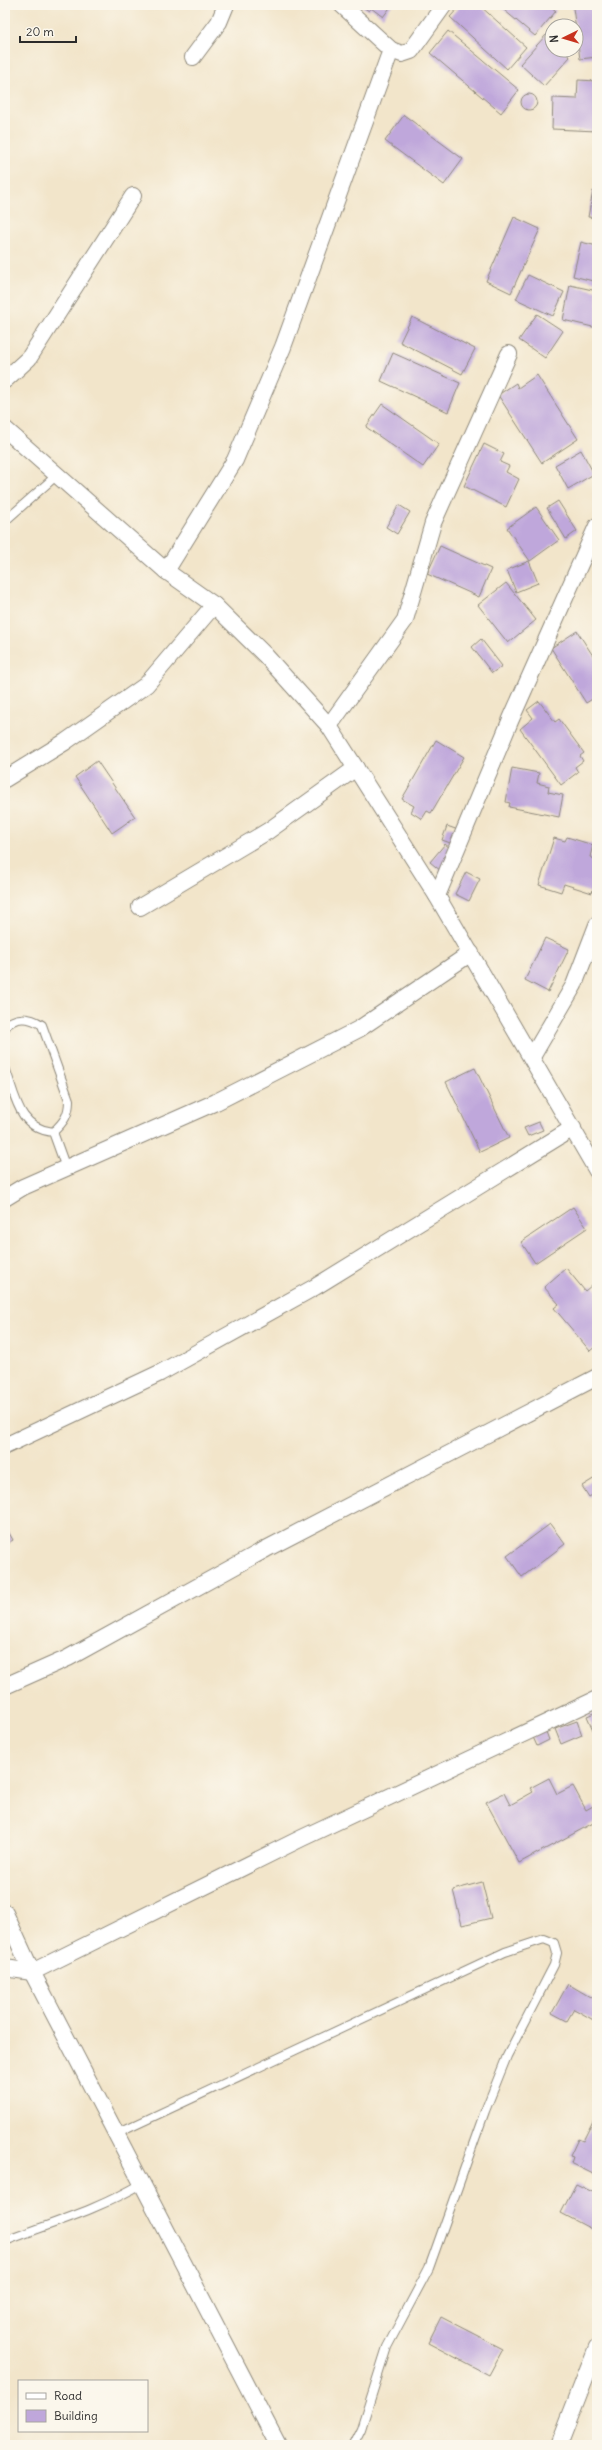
<svg xmlns="http://www.w3.org/2000/svg" width="602" height="2450" viewBox="0 0 602 2450" font-family="Delius,sans-serif">
	<style>
		.building { fill: #bfa7db }
		.lines { fill: none; stroke-linecap: round; stroke-linejoin: round }
		.service-casing { stroke: #8e887a; stroke-width: 10 }
		.minor-casing { stroke: #8e887a; stroke-width: 18 }
		.service { stroke: #fff; stroke-width: 8 }
		.minor { stroke: #fff; stroke-width: 16 }
	</style>
	<rect width="100%" height="100%" fill="#fbf7ec"/>
	<filter id="ink" filterUnits="userSpaceOnUse"><feTurbulence type="fractalNoise" baseFrequency=".025" numOctaves="2"/><feDisplacementMap in="SourceGraphic" scale="8" xChannelSelector="R" yChannelSelector="G"/><feConvolveMatrix kernelMatrix="1 2 1 2 8 2 1 2 1" color-interpolation-filters="sRGB"/></filter>
	<filter id="wash" filterUnits="userSpaceOnUse"><feTurbulence type="fractalNoise" baseFrequency=".012" numOctaves="4" result="noise"/><feDisplacementMap in="SourceGraphic" scale="16" xChannelSelector="R" yChannelSelector="G"/><feGaussianBlur stdDeviation="0.9" result="paint"/><feColorMatrix in="noise" values="0 0 0 0 0 0 0 0 0 0 0 0 0 0 0 0 0 1.4 0 .05"/><feComposite in="paint" operator="in"/></filter>
	<g filter="url(#wash)">
		<rect width="100%" height="100%" fill="#f2e5ca"/>
		<g id="blocks">
			<g class="building">
				<path d="M 360,5 L 392,5 L 383,17 L 371,8 L 369,11 Z"/>
				<path d="M 461,5 L 479,5 L 526,47 L 507,69 L 450,17 Z"/>
				<path d="M 498,5 L 549,5 L 556,11 L 535,36 Z"/>
				<path d="M 591,5 L 596,5 L 597,11 L 597,57 L 580,59 L 573,8 Z"/>
				<path d="M 448,31 L 519,90 L 501,113 L 430,53 Z"/>
				<path d="M 546,35 L 552,41 L 552,50 L 562,50 L 570,57 L 544,86 L 520,64 Z"/>
				<path d="M 578,80 L 597,81 L 597,131 L 552,129 L 553,98 L 577,99 Z"/>
				<circle cx="529" cy="102" r="8"/>
				<path d="M 404,115 L 463,159 L 444,185 L 385,141 Z"/>
				<path d="M 593,191 L 597,191 L 597,218 L 588,217 Z"/>
				<path d="M 514,217 L 540,229 L 511,293 L 486,281 Z"/>
				<path d="M 581,242 L 597,246 L 597,282 L 573,276 Z"/>
				<path d="M 528,275 L 564,292 L 553,316 L 516,299 Z"/>
				<path d="M 570,285 L 597,291 L 597,328 L 563,320 Z"/>
				<path d="M 537,314 L 563,331 L 545,358 L 519,340 Z"/>
				<path d="M 412,317 L 475,349 L 462,374 L 400,342 Z"/>
				<path d="M 393,353 L 460,383 L 448,412 L 381,381 Z"/>
				<path d="M 537,375 L 578,439 L 542,463 L 498,395 L 516,383 L 518,388 Z"/>
				<path d="M 382,404 L 439,444 L 423,467 L 366,427 Z"/>
				<path d="M 484,444 L 504,454 L 500,462 L 509,466 L 506,472 L 519,479 L 506,507 L 464,486 Z"/>
				<path d="M 581,450 L 594,474 L 568,489 L 555,465 Z"/>
				<path d="M 558,501 L 577,531 L 566,539 L 547,508 Z"/>
				<path d="M 399,505 L 410,512 L 397,534 L 386,527 Z"/>
				<path d="M 536,507 L 559,540 L 530,561 L 507,528 Z"/>
				<path d="M 440,546 L 491,569 L 479,597 L 427,574 Z"/>
				<path d="M 529,561 L 538,583 L 516,592 L 507,570 Z"/>
				<path d="M 506,583 L 536,620 L 508,643 L 478,605 Z"/>
				<path d="M 577,631 L 597,662 L 597,696 L 586,703 L 551,648 Z"/>
				<path d="M 481,639 L 502,666 L 492,673 L 472,647 Z"/>
				<path d="M 539,701 L 555,722 L 559,719 L 584,753 L 580,756 L 583,761 L 575,767 L 578,772 L 561,785 L 520,729 L 533,718 L 527,710 Z"/>
				<path d="M 436,740 L 464,757 L 431,813 L 427,811 L 422,819 L 411,812 L 414,806 L 402,799 Z"/>
				<path d="M 97,761 L 135,817 L 112,833 L 75,777 Z"/>
				<path d="M 512,768 L 539,773 L 537,783 L 549,786 L 548,792 L 563,795 L 559,817 L 509,807 L 510,803 L 506,802 Z"/>
				<path d="M 447,826 L 461,831 L 456,845 L 442,840 Z"/>
				<path d="M 567,837 L 593,845 L 590,857 L 597,860 L 597,876 L 592,893 L 564,884 L 561,892 L 539,885 L 554,838 L 565,841 Z"/>
				<path d="M 445,844 L 456,853 L 441,871 L 430,862 Z"/>
				<path d="M 466,872 L 480,879 L 469,901 L 455,894 Z"/>
				<path d="M 545,938 L 569,949 L 548,992 L 525,980 Z"/>
				<path d="M 475,1068 L 509,1138 L 480,1152 L 446,1082 Z"/>
				<path d="M 539,1122 L 543,1130 L 528,1136 L 524,1128 Z"/>
				<path d="M 573,1207 L 587,1228 L 535,1263 L 521,1242 Z"/>
				<path d="M 566,1268 L 585,1291 L 592,1285 L 597,1291 L 597,1345 L 590,1351 L 554,1308 L 559,1304 L 544,1287 Z"/>
				<path d="M 595,1478 L 597,1492 L 589,1497 L 582,1486 Z"/>
				<path d="M 550,1524 L 565,1544 L 522,1577 L 507,1556 Z"/>
				<path d="M 5,1526 L 13,1540 L 5,1545 Z"/>
				<path d="M 597,1712 L 597,1729 L 593,1730 L 587,1716 Z"/>
				<path d="M 577,1721 L 582,1735 L 561,1744 L 555,1729 Z"/>
				<path d="M 545,1729 L 549,1740 L 537,1746 L 532,1735 Z"/>
				<path d="M 549,1778 L 557,1794 L 573,1786 L 586,1810 L 593,1806 L 597,1814 L 597,1821 L 519,1863 L 486,1802 L 504,1793 L 510,1805 L 533,1792 L 530,1788 Z"/>
				<path d="M 482,1882 L 491,1918 L 462,1925 L 453,1890 Z"/>
				<path d="M 568,1984 L 597,2001 L 597,2022 L 574,2009 L 567,2021 L 552,2013 Z"/>
				<path d="M 597,2113 L 597,2176 L 571,2163 L 573,2157 L 570,2156 L 578,2139 L 583,2141 Z"/>
				<path d="M 576,2184 L 597,2194 L 597,2232 L 561,2213 Z"/>
				<path d="M 441,2317 L 503,2349 L 489,2375 L 428,2343 Z"/>
			</g>
		</g>
	</g>
	<g filter="url(#ink)">
		<use href="#blocks" fill-opacity="0" stroke="#8e887a" stroke-width="1"/>
		<g class="lines">
			<g class="service-casing">
				<g id="service">
					<path d="M 5,521 L 57,475"/>
					<path d="M 5,1028 C 14,1015 30,1017 42,1025 L 69,1100 C 69,1115 64,1122 53,1132"/>
					<path d="M 5,1068 C 16,1097 18,1128 53,1132 L 66,1168"/>
					<path d="M 116,2134 L 505,1952 L 544,1939 L 554,1943 L 557,1953 L 554,1965 L 507,2056 L 485,2111 L 429,2268 L 387,2347 L 361,2429 L 353,2445"/>
					<path d="M 5,2241 C 52,2223 100,2209 143,2183"/>
				</g>
			</g>
			<g class="minor-casing">
				<g id="minor">
					<path d="M 342,5 L 391,50 L 402,54 L 411,51 L 444,5"/>
					<path d="M 193,57 L 219,22 L 226,5"/>
					<path d="M 5,380 L 29,358 L 133,196"/>
					<path d="M 5,429 L 166,571 L 214,605 L 265,655 L 329,726 L 437,896 L 597,1171"/>
					<path d="M 166,571 L 235,460 L 283,347 L 391,50"/>
					<path d="M 329,726 L 405,620 L 433,523 L 509,354"/>
					<path d="M 5,779 L 65,742 L 146,685 L 214,605"/>
					<path d="M 437,896 L 511,719 L 597,526"/>
					<path d="M 140,907 L 268,831 L 356,768"/>
					<path d="M 532,1057 L 574,985 L 597,925"/>
					<path d="M 5,1198 L 23,1187 L 216,1102 L 359,1029 L 471,953"/>
					<path d="M 5,1446 L 160,1373 L 315,1287 L 573,1128"/>
					<path d="M 5,1686 L 68,1658 L 266,1549 L 597,1377"/>
					<path d="M 5,1913 L 32,1972 L 278,2445"/>
					<path d="M 5,1968 L 32,1972 L 302,1838 L 597,1699"/>
					<path d="M 559,2445 L 597,2347"/>
				</g>
			</g>
			<use href="#service" class="service"/>
			<use href="#minor" class="minor"/>
		</g>
	</g>
	<rect width="602" height="2450" fill="none" stroke="#fbf7ec" stroke-width="20"/>
	<rect x="18" y="2380" width="130" height="52" fill="#fbf7ec" stroke="#a8a59f"/>
	<rect x="26" y="2393" width="20" height="6" fill="#ffffff" stroke="#a8a59f"/>
	<text x="54" y="2400" font-size="12" fill="#2b2b2b">Road</text>
	<rect x="26" y="2410" width="20" height="12" fill="#bfa7db" stroke="#a8a59f"/>
	<text x="54" y="2420" font-size="12" fill="#2b2b2b">Building</text>
	<g transform="translate(564 38) rotate(265)"><circle r="19" fill="#fbf7ec" stroke="#a8a59f"/>
	<path d="M0-3L7 15L0 10L-7 15Z" fill="#c8321e"/>
	<text y="-6" font-size="11" font-weight="bold" text-anchor="middle" fill="#2b2b2b">N</text>
	</g>
	<path d="M20 36v6h56v-6" fill="none" stroke="#2b2b2b" stroke-width="2"/>
	<text x="26" y="36" font-size="12" fill="#2b2b2b" stroke="#fbf7ec" stroke-width="3" paint-order="stroke">20 m</text>
</svg>
